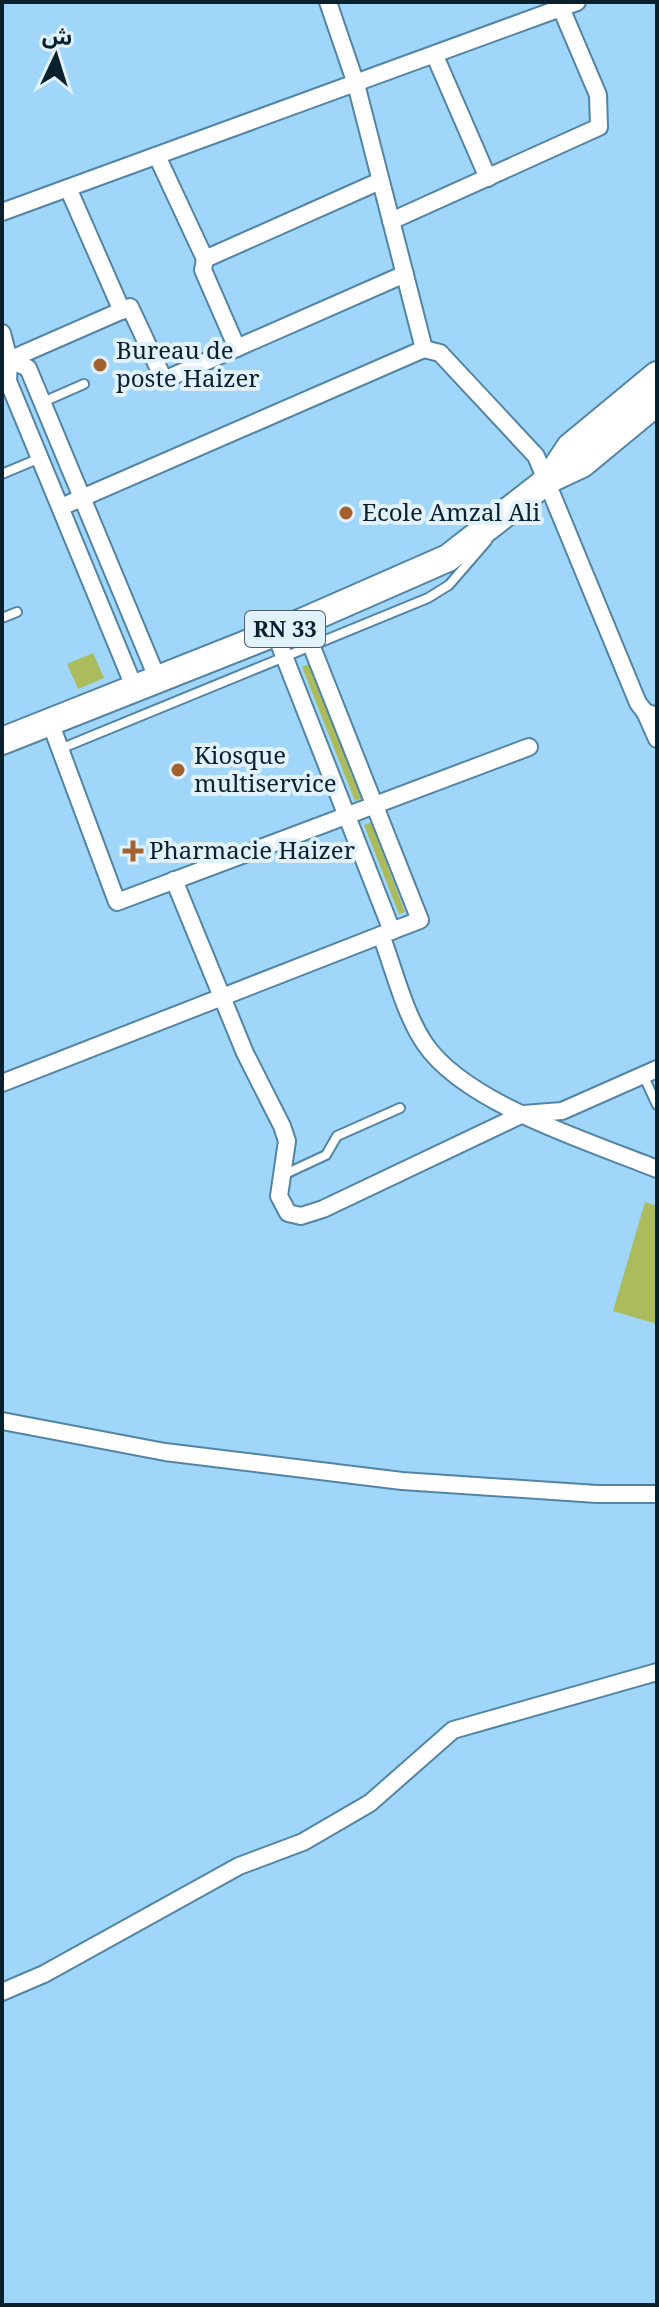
<svg xmlns="http://www.w3.org/2000/svg" width="659" height="2307" viewBox="0 0 659 2307" font-family="'Noto Serif','Noto Sans Arabic',serif">
	<style>
		.green { fill: #acbc5d }
		.lines { fill: none; stroke-linecap: round; stroke-linejoin: round }
		.service-casing { stroke: #5285a5; stroke-width: 12 }
		.minor-casing { stroke: #5285a5; stroke-width: 20 }
		.primary-casing { stroke: #5285a5; stroke-width: 30 }
		.service { stroke: #fff; stroke-width: 8 }
		.minor { stroke: #fff; stroke-width: 16 }
		.primary { stroke: #fff; stroke-width: 26 }
		.poi-dot { fill: #a3622d; stroke: #e2f2fc; stroke-width: 3 }
		.labels { text-anchor: middle; stroke-width: 8; stroke-linejoin: round; paint-order: stroke }
		.shield { fill: #e2f2fc; stroke: #4c5f6b; stroke-width: 2 }
		.shield-label { font-size: 22px; font-weight: bold; fill: #0b202d }
		.poi-label { font-size: 24px; fill: #0b202d; stroke: #e2f2fc; text-anchor: start }
	</style>
	<rect width="100%" height="100%" fill="#a0d6f9"/>
	<g class="green">
		<path d="M 93,653 L 104,678 L 78,689 L 67,664 Z"/>
		<path d="M 309,664 L 362,798 L 355,801 L 302,667 Z"/>
		<path d="M 371,822 L 405,912 L 399,914 L 364,825 Z"/>
		<path d="M 645,1202 L 657,1206 L 657,1324 L 613,1311 Z"/>
	</g>
	<g class="lines">
		<g class="service-casing">
			<g id="service">
				<path d="M 43,402 L 84,384"/>
				<path d="M 2,474 L 40,458"/>
				<path d="M 2,618 L 17,612"/>
				<path d="M 60,749 L 428,598 L 449,585 L 487,541"/>
				<path d="M 643,1075 L 657,1105"/>
				<path d="M 281,1176 L 326,1155 L 337,1136 L 400,1108"/>
			</g>
		</g>
		<g class="minor-casing">
			<g id="minor">
				<path d="M 328,2 L 356,84 L 424,349 L 440,353 L 536,456 L 638,703 L 645,712 L 657,716"/>
				<path d="M 435,56 L 488,178"/>
				<path d="M 157,156 L 205,259 L 380,181"/>
				<path d="M 68,188 L 122,311"/>
				<path d="M 2,212 L 577,2"/>
				<path d="M 391,221 L 599,127 L 598,95 L 561,8"/>
				<path d="M 205,259 L 203,270 L 237,348"/>
				<path d="M 2,333 L 9,360 L 8,381 L 135,689"/>
				<path d="M 9,360 L 28,368 L 158,680"/>
				<path d="M 2,363 L 130,307 L 164,380 L 405,274"/>
				<path d="M 61,507 L 424,349"/>
				<path d="M 302,622 L 420,920 L 381,935 C 394,969 404,1013 425,1044 C 466,1104 590,1142 657,1169"/>
				<path d="M 275,633 L 392,931"/>
				<path d="M 645,712 L 657,739"/>
				<path d="M 50,722 L 117,902 L 529,747"/>
				<path d="M 174,880 L 245,1053 L 282,1126 L 287,1141 L 279,1196 L 288,1213 L 301,1216 L 323,1209 L 523,1114 L 562,1111 L 657,1069"/>
				<path d="M 2,1083 L 381,935"/>
				<path d="M 2,1421 L 165,1452 L 402,1481 L 597,1494 L 657,1494"/>
				<path d="M 2,1992 L 44,1974 L 239,1866 L 303,1842 L 370,1803 L 453,1730 L 657,1672"/>
			</g>
		</g>
		<g class="primary-casing">
			<g id="primary">
				<path d="M 548,480 L 570,447 L 657,375"/>
				<path d="M 2,741 L 302,622 L 448,558 L 548,480 L 582,464 L 657,402"/>
			</g>
		</g>
		<use href="#service" class="service"/>
		<use href="#minor" class="minor"/>
		<use href="#primary" class="primary"/>
	</g>
	<g class="poi-dot">
		<circle cx="100" cy="365" r="8"/>
		<circle cx="346" cy="513" r="8"/>
		<circle cx="178" cy="770" r="8"/>
		<path d="M129 839h8v8h8v8h-8v8h-8v-8h-8v-8h8z"/>
	</g>
	<g class="labels">
		<rect class="shield" x="245" y="611" width="80" height="36" rx="6"/>
		<g class="shield-label">
			<text x="285" y="637">RN 33</text>
		</g>
		<g class="poi-label">
			<text x="116" y="359">Bureau de<tspan x="116" dy="28">poste Haizer</tspan></text>
			<text x="362" y="521">Ecole Amzal Ali</text>
			<text x="194" y="764">Kiosque<tspan x="194" dy="28">multiservice</tspan></text>
			<text x="149" y="859">Pharmacie Haizer</text>
		</g>
	</g>
	<rect width="659" height="2307" fill="none" stroke="#0b202d" stroke-width="8"/>
	<g transform="translate(56 56) rotate(4)" stroke="#e2f2fc" stroke-width="6" paint-order="stroke">
	<path d="M0-6L14 30L0 20L-14 30Z" fill="#0b202d"/>
	<text y="-12" font-size="22" font-weight="bold" text-anchor="middle" fill="#0b202d">ش</text>
	</g>
</svg>
